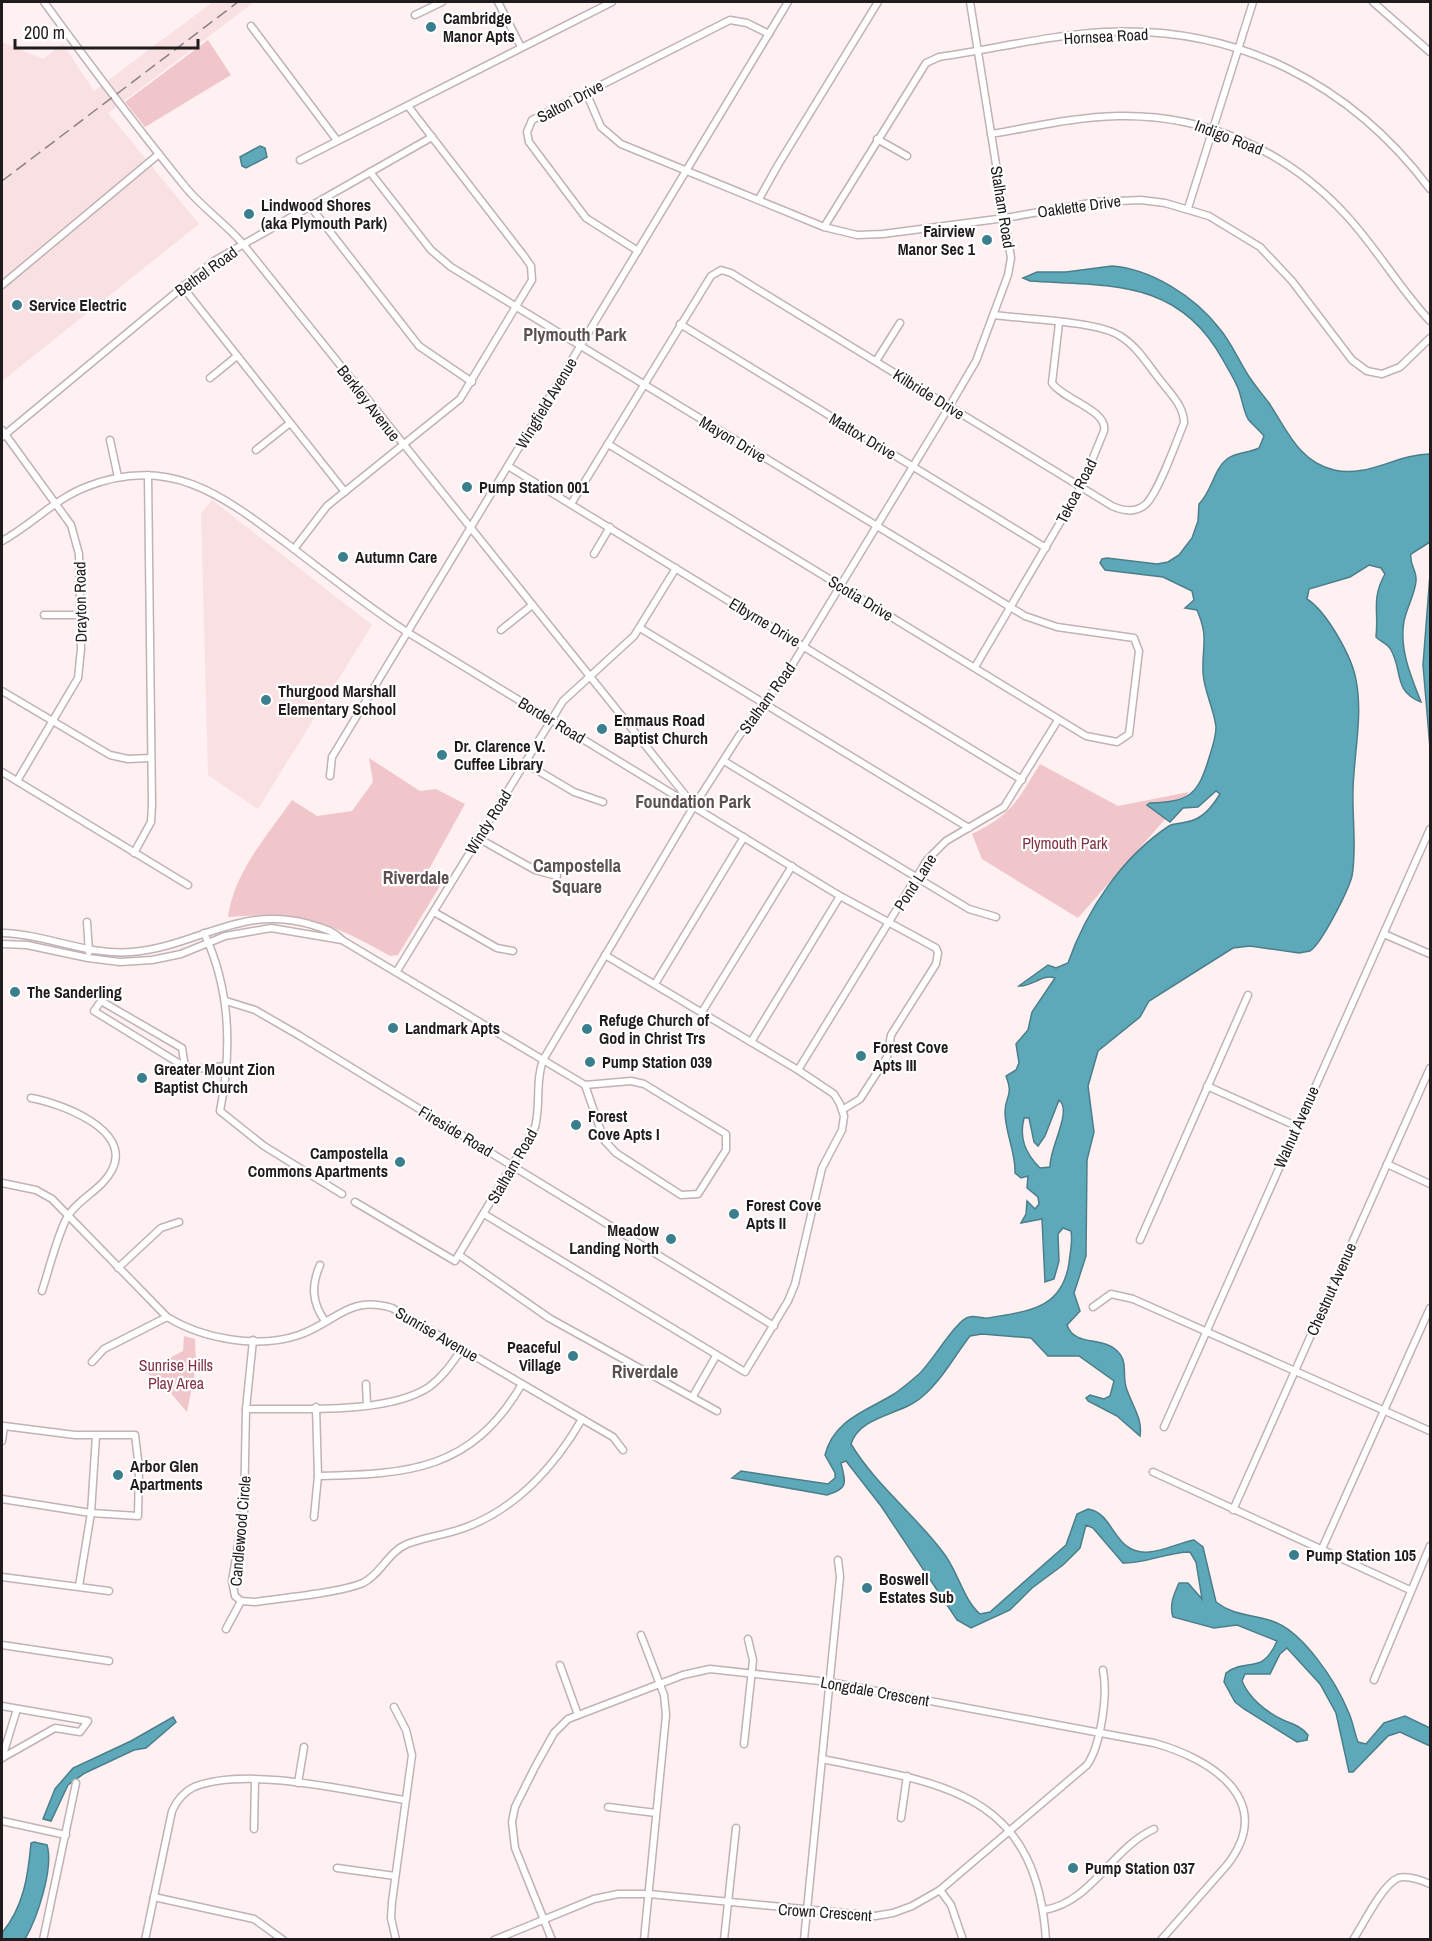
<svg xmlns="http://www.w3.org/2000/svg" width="1432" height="1941" viewBox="0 0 1432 1941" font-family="'Archivo Narrow',sans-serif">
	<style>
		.built { fill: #f8e0e3 }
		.green { fill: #f0c6ca }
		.water { fill: #5da9ba; stroke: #4b7e8b; stroke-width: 1.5; fill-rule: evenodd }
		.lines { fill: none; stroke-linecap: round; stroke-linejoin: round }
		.minor-casing { stroke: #c1b2b4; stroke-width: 9 }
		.minor { stroke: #fff; stroke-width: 6 }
		.rail { stroke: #8a8081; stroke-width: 1.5; stroke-dasharray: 12 6; stroke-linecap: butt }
		.poi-dot { fill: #3b7f8e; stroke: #fff; stroke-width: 2 }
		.labels { text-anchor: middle; stroke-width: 4.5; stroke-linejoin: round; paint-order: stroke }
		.poi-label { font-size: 16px; font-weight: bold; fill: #201b1c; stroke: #fff; text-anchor: start }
		.street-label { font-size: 16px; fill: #201b1c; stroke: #fff }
		.park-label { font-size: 16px; fill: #813241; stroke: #fff }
		.neighbourhood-label { font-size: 18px; font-weight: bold; fill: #5b4f50; stroke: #fff }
	</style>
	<rect width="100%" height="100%" fill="#fff0f1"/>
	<g class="built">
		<path d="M 213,2 L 254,2 L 108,113 L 199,224 L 2,381 L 2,42 L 43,59 L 63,44 L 94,91 Z"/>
		<path d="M 212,500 L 372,625 L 258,809 L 208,775 L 201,514 Z"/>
	</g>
	<g class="green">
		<path d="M 208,40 L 231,75 L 145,127 L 125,102 Z"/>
		<path d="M 369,758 L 420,791 L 436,789 L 465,804 L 428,871 L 443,881 L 398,955 L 390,956 C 328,921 301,911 228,917 C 234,872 267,836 292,800 L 317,816 L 352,811 L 373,782 Z"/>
		<path d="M 1040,764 L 1118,806 L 1189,792 L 1078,918 L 982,859 L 972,834 C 1013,814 1016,802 1040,764 Z"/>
		<path d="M 184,1336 L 195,1339 L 196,1367 L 187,1412 L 169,1391 L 145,1371 L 183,1351 Z"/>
	</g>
	<g class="water">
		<path d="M 260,146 L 265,148 L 267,157 L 246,168 L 242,166 L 240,157 Z"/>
		<path d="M 1112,266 C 1151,269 1194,296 1219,328 C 1232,343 1239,362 1250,378 C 1256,387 1263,395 1269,403 C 1287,430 1299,462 1334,470 C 1368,478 1397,454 1430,454 L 1430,542 L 1411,554 C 1409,564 1417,570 1416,581 C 1415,594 1407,607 1404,621 C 1399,649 1411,677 1421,702 C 1393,691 1403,671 1391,650 C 1388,644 1381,642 1376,637 C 1379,611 1371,599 1385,574 L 1381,568 L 1369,565 L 1350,577 L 1309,589 L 1307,599 C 1327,612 1352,657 1356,680 C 1363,715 1354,754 1353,789 C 1352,818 1357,848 1352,876 C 1348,891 1322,943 1310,951 L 1299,953 L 1250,946 L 1233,948 L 1149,1001 L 1140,1017 L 1098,1051 L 1088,1086 L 1094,1132 L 1087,1160 L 1086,1256 L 1074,1293 L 1080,1311 L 1067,1325 C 1074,1346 1101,1337 1115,1349 C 1129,1360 1122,1373 1126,1387 C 1131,1404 1143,1418 1140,1436 L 1117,1416 L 1088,1401 L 1086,1398 L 1090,1395 L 1104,1399 L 1110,1396 L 1114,1381 L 1079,1356 L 1048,1356 L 1031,1338 L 982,1334 L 970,1336 C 955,1355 942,1380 923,1396 C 903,1415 860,1415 851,1444 C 875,1484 914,1514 942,1551 C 958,1570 962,1598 980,1614 L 990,1612 L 1066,1545 L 1077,1514 L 1088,1509 C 1115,1513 1113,1555 1149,1552 C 1163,1551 1179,1543 1194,1540 L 1203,1547 L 1216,1602 C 1234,1616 1251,1614 1272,1621 C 1303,1631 1336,1682 1348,1711 C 1353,1721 1354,1732 1358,1742 L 1366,1744 L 1384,1723 L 1405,1716 L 1430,1728 L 1430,1746 L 1400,1732 L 1388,1736 L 1353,1772 L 1349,1772 L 1336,1713 L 1320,1684 L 1287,1648 L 1280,1654 L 1270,1674 L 1245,1674 L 1242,1681 C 1249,1698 1266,1712 1283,1720 C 1292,1724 1301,1726 1308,1735 L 1307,1740 L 1297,1742 L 1244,1709 L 1235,1702 L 1224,1682 L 1226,1673 C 1247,1657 1262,1676 1277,1641 L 1237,1625 L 1214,1628 L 1173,1617 C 1169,1605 1174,1594 1179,1583 L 1188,1583 L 1202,1599 L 1196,1562 L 1190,1552 C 1166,1552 1146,1564 1123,1563 L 1093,1528 L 1086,1525 L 1080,1548 L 1063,1565 L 1032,1588 L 1010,1610 L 971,1628 L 957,1620 L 881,1506 L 846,1461 L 841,1463 C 846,1484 848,1489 827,1495 L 732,1478 L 741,1471 L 828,1484 L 835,1478 L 835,1473 L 825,1455 C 834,1419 867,1411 894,1394 C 903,1388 911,1381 919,1374 C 932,1362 957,1319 969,1317 C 975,1315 982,1319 988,1318 C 1027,1311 1062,1310 1069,1263 C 1070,1253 1073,1241 1071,1231 L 1063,1228 L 1058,1234 L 1059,1261 L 1054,1279 L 1045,1282 L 1042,1219 L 1021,1223 L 1026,1214 L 1027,1201 L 1035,1209 L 1039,1204 L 1038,1197 L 1027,1188 L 1028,1176 L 1021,1178 L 1015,1173 C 1016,1152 1005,1133 1005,1112 C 1005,1095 1014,1097 1006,1076 L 1016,1070 L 1019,1063 L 1016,1044 L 1028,1030 L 1032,1012 L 1055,978 C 1043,973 1032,987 1019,986 L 1048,965 L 1056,968 L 1068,963 C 1086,911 1122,857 1169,826 C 1173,823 1179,824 1186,822 C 1202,820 1212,807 1220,794 L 1216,791 L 1198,807 L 1183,808 L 1170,822 L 1147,805 L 1150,803 C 1189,802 1198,795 1209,758 C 1212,749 1216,737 1216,727 C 1214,709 1204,691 1203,673 C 1202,644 1209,638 1197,610 L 1185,608 L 1194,600 L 1192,591 L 1163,577 L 1105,570 L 1100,563 L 1102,559 L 1107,558 L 1157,564 L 1168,562 L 1179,555 L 1192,538 L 1198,521 L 1199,504 C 1212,491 1214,469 1227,459 C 1236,452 1250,453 1259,448 L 1264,436 C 1259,430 1253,425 1248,419 C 1243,410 1242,398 1238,388 C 1234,378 1228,369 1223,360 C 1179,279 1111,286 1030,281 L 1023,278 L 1037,272 L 1066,272 ZM 1059,1100 C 1073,1111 1049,1148 1050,1167 L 1040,1168 C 1025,1153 1019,1138 1024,1118 L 1029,1118 L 1034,1142 L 1038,1146 L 1045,1136 Z"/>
		<path d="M 1430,574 L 1430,748 L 1423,665 Z"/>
		<path d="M 173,1717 L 176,1722 L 146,1748 L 134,1750 L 85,1773 L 68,1785 L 51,1821 L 43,1819 L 55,1789 L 73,1768 L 131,1741 Z"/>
		<path d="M 34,1842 L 47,1845 C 54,1868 37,1919 25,1939 L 2,1939 L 2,1933 C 24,1906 28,1876 31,1843 Z"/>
	</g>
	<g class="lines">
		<g class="minor-casing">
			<g id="minor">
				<path d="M 44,2 C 90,65 137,128 187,189 C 204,209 226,224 243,244 L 690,801"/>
				<path d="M 498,2 L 521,47"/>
				<path d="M 1373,2 L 1430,52"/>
				<path d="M 415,15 L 442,2"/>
				<path d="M 251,26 L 336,139"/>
				<path d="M 586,92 L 601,127 L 621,144 L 824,227 L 857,235 L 883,234 L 1005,218 L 1096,202 L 1141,200 L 1165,203 L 1209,216 L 1260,247 L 1292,281 L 1352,360 L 1367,371 L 1382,374 L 1400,367 L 1430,338"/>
				<path d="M 991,134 C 1033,127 1075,117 1118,116 C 1205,114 1286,150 1345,214 C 1376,247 1399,288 1430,321"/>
				<path d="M 877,139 L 907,156"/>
				<path d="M 300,160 L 612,2"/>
				<path d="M 370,172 L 431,250 L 451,267 L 1025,616 L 1057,627 L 1134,638 L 1139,651 L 1129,734 L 1117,742 L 1086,736 L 608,444"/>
				<path d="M 759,199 L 778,165 L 878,2"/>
				<path d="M 310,206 L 419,346 L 472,382"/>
				<path d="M 1188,208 L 1253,2"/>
				<path d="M 824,227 L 926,63 L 939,57 C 994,49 1050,35 1105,32 C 1238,25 1352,85 1430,189"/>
				<path d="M 638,251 L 586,218 L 529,142 L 527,132 L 532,120 L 730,20 L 747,23 L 769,34"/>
				<path d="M 2,285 L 159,154"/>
				<path d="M 182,286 L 345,492"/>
				<path d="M 680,324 L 1046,548"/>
				<path d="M 876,361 L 900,323"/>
				<path d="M 210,378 L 237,356"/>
				<path d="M 2,430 L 71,525 L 79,554 L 81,649 L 78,678 L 17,781"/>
				<path d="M 2,437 L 214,261 L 432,137"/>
				<path d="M 110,440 L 118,477"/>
				<path d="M 256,450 L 290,423"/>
				<path d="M 508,466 L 1022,780"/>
				<path d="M 571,504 L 711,276 L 721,270 L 731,273 L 1112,506 C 1123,511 1136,513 1146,504 C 1159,491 1176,442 1184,423 C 1184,406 1170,393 1160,380 C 1148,365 1137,346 1120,336 C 1098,321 1023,319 994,315"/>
				<path d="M 2,541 C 31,525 55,499 86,487 C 169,454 222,495 286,543 C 326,573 365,605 407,632 L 840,896 L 936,948 L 938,953 L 936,964 L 891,1035 L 887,1057 L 860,1099 L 842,1110"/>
				<path d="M 294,549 L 327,506 L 460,399 L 532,280 L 531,266 L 524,256 L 408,106"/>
				<path d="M 594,554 L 610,527"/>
				<path d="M 44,615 L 79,615"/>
				<path d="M 640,628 L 969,828"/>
				<path d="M 501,630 L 531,606"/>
				<path d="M 975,667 L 1081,487 L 1104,431 C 1108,410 1064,400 1052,383 L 1059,323"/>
				<path d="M 2,691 L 110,755 L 128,759 L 151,758"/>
				<path d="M 724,761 L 969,909 L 996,917"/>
				<path d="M 525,763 L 574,792 L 603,802"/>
				<path d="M 2,772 L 188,885"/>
				<path d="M 330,776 L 332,757 L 788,2"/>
				<path d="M 478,838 L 535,870 L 557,876"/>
				<path d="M 134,853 L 151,822 L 152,805 L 148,475"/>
				<path d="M 434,912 L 497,948 L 513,951"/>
				<path d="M 87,922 L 89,952"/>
				<path d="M 2,933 C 46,934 88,956 132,952 C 198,946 239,905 309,924 C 322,928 333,930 342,940 L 585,1085"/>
				<path d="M 204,933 C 231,990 232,1051 220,1111 L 264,1146 L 342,1194"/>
				<path d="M 1384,934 L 1430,954"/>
				<path d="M 2,944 L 27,945 L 88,958 L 120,962 L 152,960 L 181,954 L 225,936 L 271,928 L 342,940"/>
				<path d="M 397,971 L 563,701 L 634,636 L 676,568"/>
				<path d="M 655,984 L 744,837"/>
				<path d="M 226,1001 L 255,1010 L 300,1036 L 774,1326"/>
				<path d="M 702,1012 L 792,866"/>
				<path d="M 751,1042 L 840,896"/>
				<path d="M 185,1067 L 182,1048 L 101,1001 L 94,1011 L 185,1067 L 194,1069 L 227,1066"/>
				<path d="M 798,1070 L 927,860 L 946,841 L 1004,807 L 1058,720"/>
				<path d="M 631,1081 L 644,1084 L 726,1134 L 726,1150 L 698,1194 L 681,1195 L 616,1153 L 604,1140 L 585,1085 Z"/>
				<path d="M 1207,1086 L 1296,1126"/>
				<path d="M 31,1098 C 59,1103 133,1129 112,1170 C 103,1188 82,1197 70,1213 C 60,1225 48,1273 42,1291"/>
				<path d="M 1387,1164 L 1430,1184"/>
				<path d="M 2,1183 L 36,1190 L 52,1199 L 167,1317 C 203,1339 258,1349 299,1335 C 337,1322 347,1295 392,1308 L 613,1437 L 623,1450"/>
				<path d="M 355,1202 L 455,1261 L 535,1127 C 541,1104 535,1082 543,1060 L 694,806 L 739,736 L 788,672 L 949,407 L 976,361 L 1008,275 L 1011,258 L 970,2"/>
				<path d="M 484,1214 L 745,1372 L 788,1301 L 795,1284 L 822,1168 L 842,1130 L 844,1116 L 840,1104 L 834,1094 L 798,1070 L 605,955"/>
				<path d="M 1140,1240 L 1248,995"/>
				<path d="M 459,1255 L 549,1318 L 717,1411"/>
				<path d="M 320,1265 C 311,1286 312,1303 325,1321"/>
				<path d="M 118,1268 L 161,1228 L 179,1222"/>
				<path d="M 1093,1307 L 1111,1294 L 1133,1299 L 1430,1431"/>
				<path d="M 253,1340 L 246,1409 L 244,1511 L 232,1581 L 235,1596 L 241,1601 L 255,1602 C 282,1598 339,1593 363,1583 C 381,1574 388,1552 407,1544 C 425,1537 445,1535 464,1528 C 516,1509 555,1466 582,1419"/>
				<path d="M 92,1362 L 104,1349 L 167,1317"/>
				<path d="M 366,1384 L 367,1405"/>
				<path d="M 693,1396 L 716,1356"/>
				<path d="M 246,1409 C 296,1408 387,1415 429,1387 C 443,1377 452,1363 462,1349"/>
				<path d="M 1164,1427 L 1430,829"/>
				<path d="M 2,1441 L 4,1426 L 75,1435 L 135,1435 L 139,1468 L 138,1516 L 91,1513 L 2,1499"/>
				<path d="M 1153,1472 L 1410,1590"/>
				<path d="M 318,1476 C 409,1474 471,1471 522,1384"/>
				<path d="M 1233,1510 L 1430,1068"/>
				<path d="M 314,1517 L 318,1476 L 316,1407"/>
				<path d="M 1321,1551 L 1430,1308"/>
				<path d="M 2,1577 L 109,1591"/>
				<path d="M 79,1586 L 91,1513 L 96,1436"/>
				<path d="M 226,1629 L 241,1601"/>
				<path d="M 641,1635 L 664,1695 L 666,1715 L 644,1940"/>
				<path d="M 2,1645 L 109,1661"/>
				<path d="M 560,1665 L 578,1715"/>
				<path d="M 1374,1680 L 1430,1546"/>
				<path d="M 2,1706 L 88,1721 L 80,1732 L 55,1728 L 2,1758"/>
				<path d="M 394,1707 L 406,1730 L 412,1755 L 392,1902 L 391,1918 L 396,1940"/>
				<path d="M 744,1744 L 753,1660 L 748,1639"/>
				<path d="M 2,1758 L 17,1709"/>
				<path d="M 822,1759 C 943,1784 1036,1791 1046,1940"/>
				<path d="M 298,1783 L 304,1747"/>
				<path d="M 608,1807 L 656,1813"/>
				<path d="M 901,1818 L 907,1776"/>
				<path d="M 2,1821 L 66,1835"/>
				<path d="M 254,1829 L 255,1780"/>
				<path d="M 337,1868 L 395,1876"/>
				<path d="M 940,1890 L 951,1905 L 963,1940"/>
				<path d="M 154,1897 L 254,1919 L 283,1940"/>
				<path d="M 1044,1910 C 1091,1903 1112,1848 1154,1829"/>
				<path d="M 43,1940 L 76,1783"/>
				<path d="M 145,1940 L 172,1811 C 177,1800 183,1792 194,1787 C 247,1766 349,1791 405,1800"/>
				<path d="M 494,1940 L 594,1899 L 618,1894 L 649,1894 L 875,1916 L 893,1913 L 912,1906 L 940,1890 L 1087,1765 C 1101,1745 1108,1694 1103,1670"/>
				<path d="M 552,1940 L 515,1848 L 512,1822 L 515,1807 L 535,1767 L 554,1733 L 568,1719 L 683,1675 L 710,1669 L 829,1682 L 1154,1743 C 1212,1759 1277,1801 1227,1865 L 1161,1940"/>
				<path d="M 724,1940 L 736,1828"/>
				<path d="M 804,1940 L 840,1577 L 838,1560"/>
				<path d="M 1353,1940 C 1363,1925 1382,1885 1398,1878 C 1408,1875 1421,1880 1430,1884"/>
			</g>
		</g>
		<use href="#minor" class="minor"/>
		<path class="rail" d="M 2,181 L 238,2"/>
	</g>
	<g class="poi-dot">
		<circle cx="431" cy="27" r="6"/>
		<circle cx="249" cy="214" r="6"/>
		<circle cx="987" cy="240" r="6"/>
		<circle cx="17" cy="305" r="6"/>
		<circle cx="467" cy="487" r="6"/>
		<circle cx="343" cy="557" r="6"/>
		<circle cx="266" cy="700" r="6"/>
		<circle cx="602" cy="729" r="6"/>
		<circle cx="442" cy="755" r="6"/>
		<circle cx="15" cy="992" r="6"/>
		<circle cx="393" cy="1028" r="6"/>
		<circle cx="587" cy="1029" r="6"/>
		<circle cx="861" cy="1056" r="6"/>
		<circle cx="590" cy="1062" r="6"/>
		<circle cx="142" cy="1078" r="6"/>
		<circle cx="576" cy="1125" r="6"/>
		<circle cx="400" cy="1162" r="6"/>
		<circle cx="734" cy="1214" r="6"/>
		<circle cx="671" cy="1239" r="6"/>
		<circle cx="573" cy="1356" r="6"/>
		<circle cx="118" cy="1475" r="6"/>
		<circle cx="1294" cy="1555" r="6"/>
		<circle cx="867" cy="1588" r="6"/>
		<circle cx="1073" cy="1868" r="6"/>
	</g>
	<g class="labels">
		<g class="poi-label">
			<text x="443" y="24">Cambridge<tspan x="443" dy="18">Manor Apts</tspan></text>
			<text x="261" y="211">Lindwood Shores<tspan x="261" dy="18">(aka Plymouth Park)</tspan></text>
			<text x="975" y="237" text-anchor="end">Fairview<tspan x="975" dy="18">Manor Sec 1</tspan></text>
			<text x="29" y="311">Service Electric</text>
			<text x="479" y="493">Pump Station 001</text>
			<text x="355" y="563">Autumn Care</text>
			<text x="278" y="697">Thurgood Marshall<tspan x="278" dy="18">Elementary School</tspan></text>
			<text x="614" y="726">Emmaus Road<tspan x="614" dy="18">Baptist Church</tspan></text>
			<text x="454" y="752">Dr. Clarence V.<tspan x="454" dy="18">Cuffee Library</tspan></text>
			<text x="27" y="998">The Sanderling</text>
			<text x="599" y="1026">Refuge Church of<tspan x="599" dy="18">God in Christ Trs</tspan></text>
			<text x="405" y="1034">Landmark Apts</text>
			<text x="873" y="1053">Forest Cove<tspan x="873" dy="18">Apts III</tspan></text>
			<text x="602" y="1068">Pump Station 039</text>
			<text x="154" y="1075">Greater Mount Zion<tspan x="154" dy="18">Baptist Church</tspan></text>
			<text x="588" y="1122">Forest<tspan x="588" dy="18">Cove Apts I</tspan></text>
			<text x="388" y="1159" text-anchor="end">Campostella<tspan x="388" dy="18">Commons Apartments</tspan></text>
			<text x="746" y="1211">Forest Cove<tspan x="746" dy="18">Apts II</tspan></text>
			<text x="659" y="1236" text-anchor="end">Meadow<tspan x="659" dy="18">Landing North</tspan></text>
			<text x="561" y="1353" text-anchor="end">Peaceful<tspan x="561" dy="18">Village</tspan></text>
			<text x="130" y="1472">Arbor Glen<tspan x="130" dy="18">Apartments</tspan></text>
			<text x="1306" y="1561">Pump Station 105</text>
			<text x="879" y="1585">Boswell<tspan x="879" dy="18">Estates Sub</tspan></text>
			<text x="1085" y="1874">Pump Station 037</text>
		</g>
		<g class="street-label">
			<text transform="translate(1106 36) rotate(-3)" y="6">Hornsea Road</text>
			<text transform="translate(570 101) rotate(-28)" y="6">Salton Drive</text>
			<text transform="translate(1229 137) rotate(21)" y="6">Indigo Road</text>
			<text transform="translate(1079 206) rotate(-8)" y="6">Oaklette Drive</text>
			<text transform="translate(1003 207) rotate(81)" y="6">Stalham Road</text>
			<text transform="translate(206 271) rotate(-36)" y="6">Bethel Road</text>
			<text transform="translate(929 394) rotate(32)" y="6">Kilbride Drive</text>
			<text transform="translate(369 403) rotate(52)" y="6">Berkley Avenue</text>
			<text transform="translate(546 403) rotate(-59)" y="6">Wingfield Avenue</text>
			<text transform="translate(863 436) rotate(31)" y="6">Mattox Drive</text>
			<text transform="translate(733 439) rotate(31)" y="6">Mayon Drive</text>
			<text transform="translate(1076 491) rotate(-63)" y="6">Tekoa Road</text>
			<text transform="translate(861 598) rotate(31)" y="6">Scotia Drive</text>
			<text transform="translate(80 602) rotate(-91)" y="6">Drayton Road</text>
			<text transform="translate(765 622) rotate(31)" y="6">Elbyrne Drive</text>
			<text transform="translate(767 698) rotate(-54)" y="6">Stalham Road</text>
			<text transform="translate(552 720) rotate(31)" y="6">Border Road</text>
			<text transform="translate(488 822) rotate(-58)" y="6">Windy Road</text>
			<text transform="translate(915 882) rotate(-57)" y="6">Pond Lane</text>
			<text transform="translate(1296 1127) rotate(-66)" y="6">Walnut Avenue</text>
			<text transform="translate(456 1131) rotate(31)" y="6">Fireside Road</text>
			<text transform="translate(512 1166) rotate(-60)" y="6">Stalham Road</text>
			<text transform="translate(1331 1289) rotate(-66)" y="6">Chestnut Avenue</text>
			<text transform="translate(437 1334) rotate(30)" y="6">Sunrise Avenue</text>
			<text transform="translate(240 1531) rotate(-85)" y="6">Candlewood Circle</text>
			<text transform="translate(875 1691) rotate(10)" y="6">Longdale Crescent</text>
			<text transform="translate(825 1912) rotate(4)" y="6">Crown Crescent</text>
		</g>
		<g class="park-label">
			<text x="1065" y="849">Plymouth Park</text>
			<text x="176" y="1371">Sunrise Hills<tspan x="176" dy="18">Play Area</tspan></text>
		</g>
		<g class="neighbourhood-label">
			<text x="575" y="341">Plymouth Park</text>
			<text x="693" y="808">Foundation Park</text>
			<text x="577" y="872">Campostella<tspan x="577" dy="21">Square</tspan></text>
			<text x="416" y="884">Riverdale</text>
			<text x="645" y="1378">Riverdale</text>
		</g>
	</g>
	<rect width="1432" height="1941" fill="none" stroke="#201b1c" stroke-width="6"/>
	<path d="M15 39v9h183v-9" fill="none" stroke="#201b1c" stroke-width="3"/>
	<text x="24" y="39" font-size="18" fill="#201b1c" stroke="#ffffff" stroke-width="4.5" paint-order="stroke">200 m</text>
</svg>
